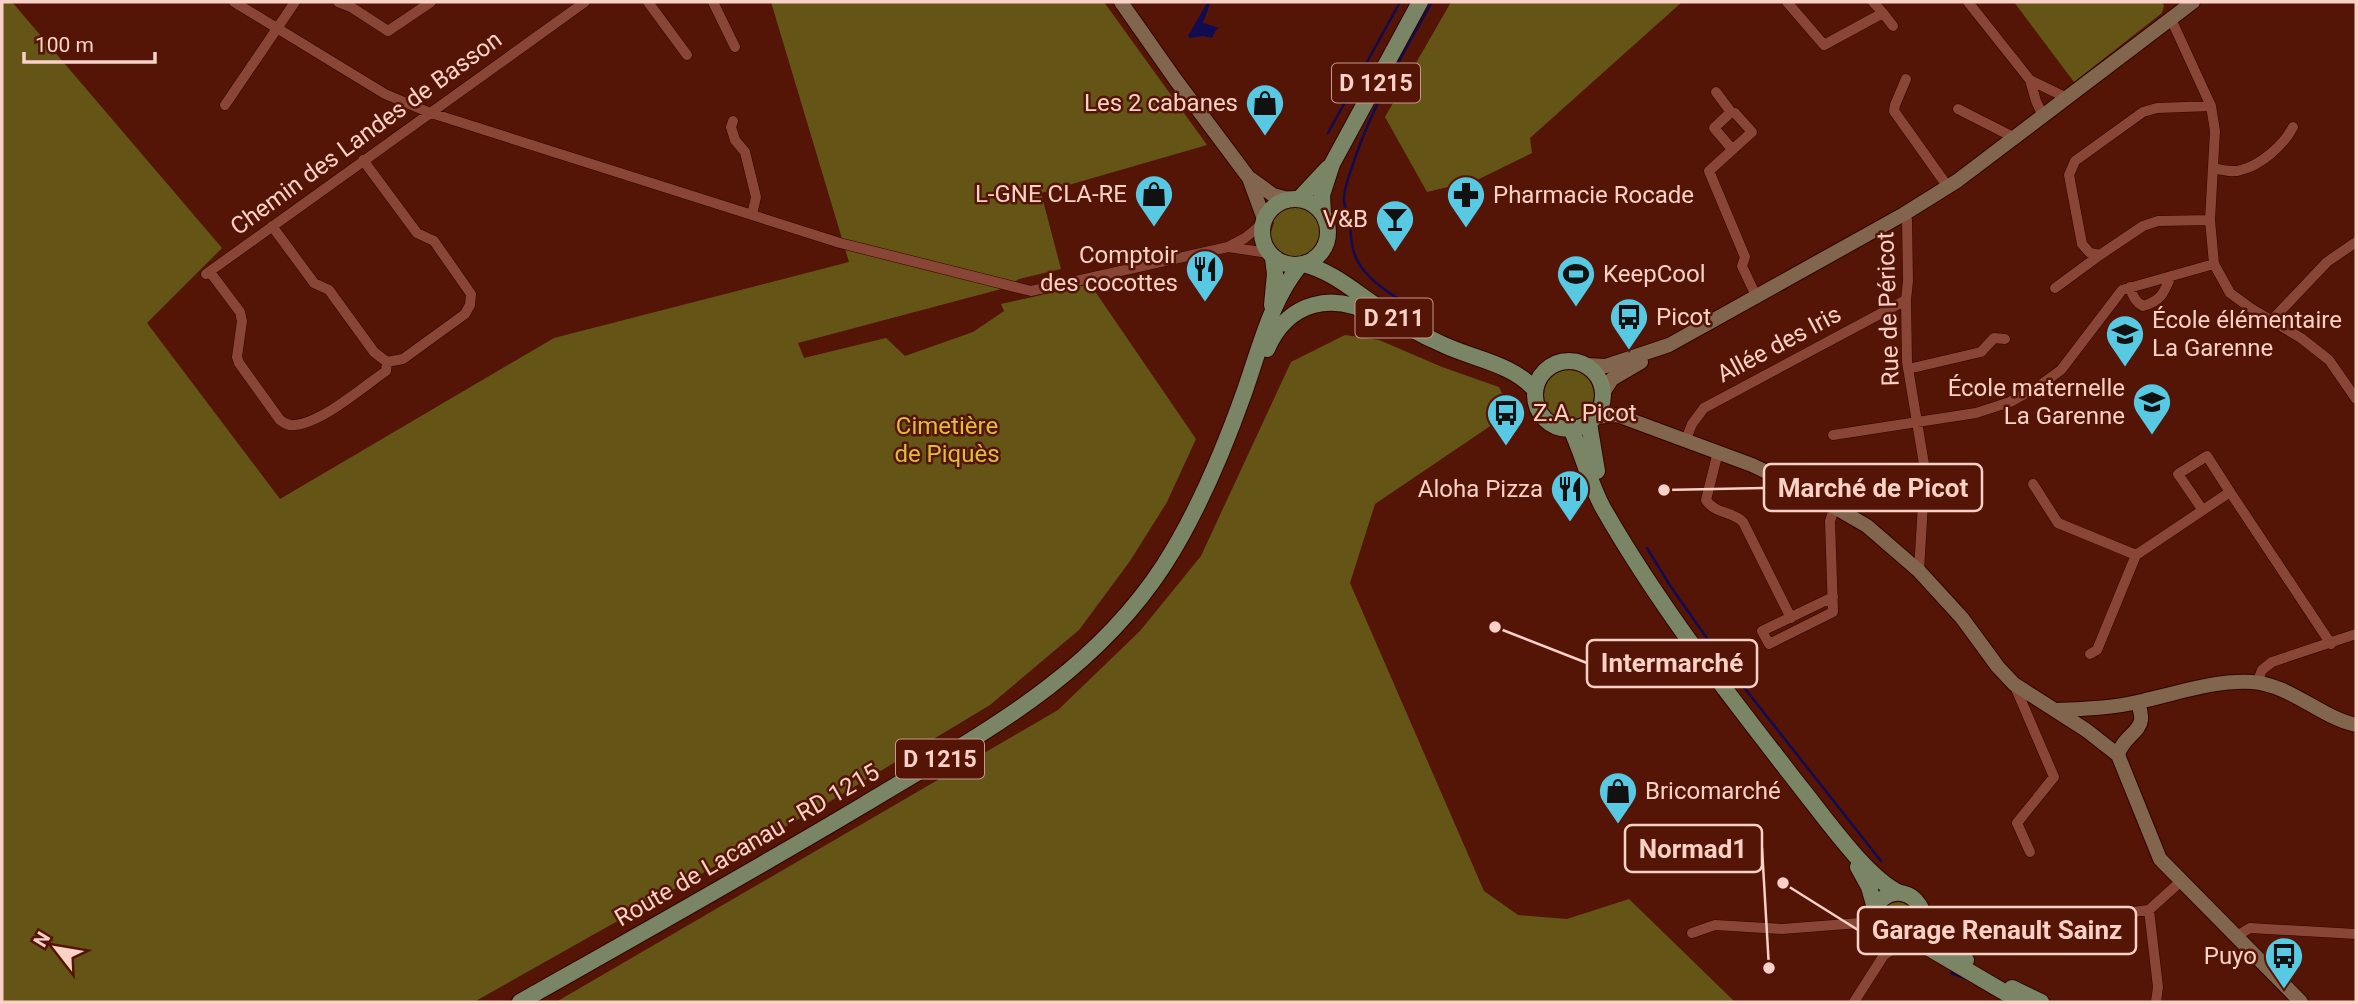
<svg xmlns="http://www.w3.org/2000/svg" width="2358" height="1004" font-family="Roboto,sans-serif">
  <rect width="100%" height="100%" fill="#541506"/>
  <path fill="#645517" d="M2,2H12L222,248L147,323L280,499L554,338L849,262L771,2H1104L1207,145L1041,193L1061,269L1019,279L1005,288L798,343L804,358L886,338L905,356L973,332L1004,311L1001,304L1090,284L1196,439L1167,502L1130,561L1079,630L990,705L829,802L474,1002H2Z
    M1451,2H1682L1530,138L1532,153L1477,180L1427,192L1385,117Z
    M2014,2H2162L2164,6L2162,13L2074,82Z
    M1289,205C1343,203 1321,278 1282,257C1273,252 1268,245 1266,235L1271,232L1274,223L1271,217L1280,208Z
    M1345,335L1379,340L1442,367L1499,387L1511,412L1375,504L1350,583L1484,891L1518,915L1567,919L1629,899L1735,1002H556L1058,710L1140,631L1201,556L1291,362Z
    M1544 395a25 25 0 1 1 50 0a25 25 0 1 1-50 0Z
    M1882 918a16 16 0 1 1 32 0a16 16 0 1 1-32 0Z"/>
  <path fill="#110b51" d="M1207,3L1210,4L1203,23L1219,28L1216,30L1212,38L1203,36L1190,38L1188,36Z"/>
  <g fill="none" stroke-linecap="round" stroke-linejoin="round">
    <path stroke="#110b51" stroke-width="2.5" d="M1328,133L1400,2
      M1409,306C1391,294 1367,280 1357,260C1351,248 1351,236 1350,223C1349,214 1343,207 1344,197C1345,185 1350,173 1354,161C1373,105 1403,53 1432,2
      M1647,548L1669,584L1720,657L1881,861
      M1951,973L1967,979"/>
    <g stroke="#310300" stroke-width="11">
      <path id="street" d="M234,2L385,94L428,112L840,243L1031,291L1228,247L1245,238L1262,224
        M338,2L351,7L388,31L431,2
        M648,2L687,55
        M713,2L735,47
        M1787,2L1824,45L1883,13L1873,2
        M1968,2L2030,80L2036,101L2043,116
        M1883,13L1893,26
        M2171,19L2211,106L2215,131L2210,220L2214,264L2230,293L2252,309L2301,338L2329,360L2356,399
        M1906,79L1895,105L1894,111L1948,187
        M2030,80L2067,98
        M1716,92L1731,112
        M225,105L295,2
        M1958,109L2015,138
        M733,121L731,127L735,140L745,152L756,197L752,215
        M1732,149L1714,128L1731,112L1735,113L1752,132L1709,171L1745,257L1742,266L1757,298
        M2213,168C2222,170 2232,173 2241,170C2261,165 2284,145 2293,127
        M1904,214L1907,220L1908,281L1906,300L1907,362L1925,470L1919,571
        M2210,220L2158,221L2143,226L2100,255L2090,253L2082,244L2069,175L2075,161L2143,112L2157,108L2211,106
        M272,226L314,283L329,290L374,352L387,362L403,359L465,314L470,305L471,294L434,241L417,233L363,160
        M1228,247L1268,253
        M210,272L240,312L242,321L237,357L239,363L280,420C285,424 289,426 295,425C323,422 363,387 386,371L387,362
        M206,274L585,2
        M2130,287C2132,295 2135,302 2143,306C2161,301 2164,293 2171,276
        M2055,288L2100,255
        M2271,321L2327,262L2356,242
        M1908,369L1981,352L1994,338L2005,339
        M1833,435L1976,413L2010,402L2039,386L2061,370L2122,290L2214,264
        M1686,439L1692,424L1704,408L1906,300
        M1718,452L1706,500C1715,514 1732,511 1743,522L1791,618
        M2033,484L2058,523L2136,555L2230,492L2331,644
        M2202,509L2178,474L2207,456L2230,492
        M1833,597L1762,631L1769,644L1833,612L1830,521L1835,506
        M2090,654L2097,650L2136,555
        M2257,683L2262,670L2272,662L2356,634
        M2014,684L2054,777L2017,823L2030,852
        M2149,910L2158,987L2156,1002
        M2107,915L2149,910L2180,882
        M1692,933L1715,925L1782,929L1873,922
        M2235,937L2250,928L2356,934
        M1854,1002L1884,955L1901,944"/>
    </g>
    <g stroke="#310300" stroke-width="16">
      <path id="secondary" d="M1121,2L1175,79L1249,178L1264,219
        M1251,179L1273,195L1289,199
        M1587,365L1606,366L1669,345L1904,214L1957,181L2193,2
        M1603,393L1612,379L1641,362
        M1596,417L1617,415L1752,465L1805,490L1867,526L1919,571L1962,618L1998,667L2014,684L2086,730L2118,755L2160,859L2301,1002
        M2056,710C2085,709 2113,708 2142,701C2179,693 2214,680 2252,682C2291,685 2320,717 2356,725
        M2118,755C2122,738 2140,732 2141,720C2142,715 2139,707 2138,702"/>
    </g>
    <g stroke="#310300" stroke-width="18">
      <path id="primary" d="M1262 232a33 33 0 1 1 66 0a33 33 0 1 1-66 0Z
        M1299,199L1328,168
        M1323,214L1322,195L1332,164L1420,2
        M1303,264C1332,271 1354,291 1378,307C1398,322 1421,335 1444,345C1474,359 1513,364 1535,390
        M1272,305L1275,274L1273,258
        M1267,349C1288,301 1333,291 1376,316
        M1535 395a34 34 0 1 1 68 0a34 34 0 1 1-68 0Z
        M1589,423L1597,471
        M1571,429C1583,455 1590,484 1603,508C1660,608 1732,699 1802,789C1825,818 1868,879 1900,893
        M1858,867L1869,887L1875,908
        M1923,919L1926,929L1966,960
        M1906,942C1944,924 1911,876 1882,899C1876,904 1873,910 1873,918C1872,951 1909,940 1929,948L2021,1002
        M2012,988L2041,1002
        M520,1002C635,937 751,872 865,804C977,736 1090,679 1164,565C1198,512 1223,452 1244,393C1260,348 1270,302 1300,265"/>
    </g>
    <use href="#street" stroke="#894535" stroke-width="10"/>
    <use href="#secondary" stroke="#82654d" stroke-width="14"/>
    <use href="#primary" stroke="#7a8566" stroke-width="16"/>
  </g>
  <defs>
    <g id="shop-pin" transform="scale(2.0125)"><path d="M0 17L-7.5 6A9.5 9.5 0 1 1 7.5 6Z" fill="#57c9e2" stroke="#541506"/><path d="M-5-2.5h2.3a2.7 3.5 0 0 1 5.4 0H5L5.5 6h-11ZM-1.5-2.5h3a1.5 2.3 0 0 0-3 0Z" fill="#111"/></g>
    <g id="pharmacy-pin" transform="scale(2.0125)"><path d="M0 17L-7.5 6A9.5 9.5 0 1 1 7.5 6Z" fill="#57c9e2" stroke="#541506"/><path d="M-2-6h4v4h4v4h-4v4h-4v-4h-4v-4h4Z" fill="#111"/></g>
    <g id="bar-pin" transform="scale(2.0125)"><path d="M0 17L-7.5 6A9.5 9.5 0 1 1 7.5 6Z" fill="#57c9e2" stroke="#541506"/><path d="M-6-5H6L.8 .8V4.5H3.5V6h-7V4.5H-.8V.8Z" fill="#111"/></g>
    <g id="restaurant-pin" transform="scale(2.0125)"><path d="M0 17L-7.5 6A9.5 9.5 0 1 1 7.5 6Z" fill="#57c9e2" stroke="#541506"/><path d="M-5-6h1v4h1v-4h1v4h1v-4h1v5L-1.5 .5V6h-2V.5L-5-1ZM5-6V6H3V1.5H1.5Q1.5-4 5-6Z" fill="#111"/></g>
    <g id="stadium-pin" transform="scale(2.0125)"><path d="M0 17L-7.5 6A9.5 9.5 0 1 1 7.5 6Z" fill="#57c9e2" stroke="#541506"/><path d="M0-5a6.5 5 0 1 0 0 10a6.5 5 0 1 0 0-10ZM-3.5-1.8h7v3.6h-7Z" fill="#111"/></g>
    <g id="bus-pin" transform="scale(2.0125)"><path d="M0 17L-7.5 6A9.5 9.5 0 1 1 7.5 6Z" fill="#57c9e2" stroke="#541506"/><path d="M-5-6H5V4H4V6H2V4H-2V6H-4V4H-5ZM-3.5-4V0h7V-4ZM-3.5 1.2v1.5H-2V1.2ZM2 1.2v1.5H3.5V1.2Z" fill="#111"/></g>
    <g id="school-pin" transform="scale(2.0125)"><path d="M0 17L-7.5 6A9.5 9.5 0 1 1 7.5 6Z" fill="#57c9e2" stroke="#541506"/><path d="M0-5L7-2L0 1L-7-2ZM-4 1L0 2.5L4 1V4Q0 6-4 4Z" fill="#111"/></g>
  </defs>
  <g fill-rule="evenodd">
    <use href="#shop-pin" x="1265" y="103"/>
    <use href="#shop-pin" x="1154" y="194"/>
    <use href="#pharmacy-pin" x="1466" y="195"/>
    <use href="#bar-pin" x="1395" y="219"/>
    <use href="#restaurant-pin" x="1205" y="269"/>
    <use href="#stadium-pin" x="1576" y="274"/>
    <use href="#bus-pin" x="1629" y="317"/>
    <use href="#school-pin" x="2125" y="334"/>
    <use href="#school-pin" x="2152" y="402"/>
    <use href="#bus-pin" x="1506" y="413"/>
    <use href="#restaurant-pin" x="1570" y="489"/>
    <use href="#shop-pin" x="1618" y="791"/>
    <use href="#bus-pin" x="2284" y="956"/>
  </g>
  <g text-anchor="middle" stroke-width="5" stroke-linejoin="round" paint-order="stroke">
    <g fill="#541506" stroke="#c8998d" stroke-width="2">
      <rect x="1332" y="63.5" width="88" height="39" rx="5"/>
      <rect x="1355.5" y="298.5" width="77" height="39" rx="5"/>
      <rect x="896" y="739.5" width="88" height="39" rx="5"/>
    </g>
    <g font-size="23" font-weight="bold" fill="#fad1c7">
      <text x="1376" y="91">D 1215</text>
      <text x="1394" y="326">D 211</text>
      <text x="940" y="767">D 1215</text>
    </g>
    <g font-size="24" fill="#fad1c7" stroke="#541506" text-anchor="end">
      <text x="1238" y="111">Les 2 cabanes</text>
      <text x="1127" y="202">L-GNE CLA-RE</text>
      <text x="1493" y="203" text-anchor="start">Pharmacie Rocade</text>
      <text x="1368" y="227">V&amp;B</text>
      <text x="1178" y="263">Comptoir<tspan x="1178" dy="28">des cocottes</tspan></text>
      <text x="1603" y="282" text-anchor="start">KeepCool</text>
      <text x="1656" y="325" text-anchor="start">Picot</text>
      <text x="2152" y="328" text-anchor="start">École élémentaire<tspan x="2152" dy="28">La Garenne</tspan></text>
      <text x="2125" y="396">École maternelle<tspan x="2125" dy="28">La Garenne</tspan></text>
      <text x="1533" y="421" text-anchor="start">Z.A. Picot</text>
      <text x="1543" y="497">Aloha Pizza</text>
      <text x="1645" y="799" text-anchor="start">Bricomarché</text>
      <text x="2257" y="964">Puyo</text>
    </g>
    <g font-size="24" fill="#fad1c7" stroke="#541506">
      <text transform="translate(366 133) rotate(-36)" y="8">Chemin des Landes de Basson</text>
      <text transform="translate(1888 309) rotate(-92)" y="8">Rue de Péricot</text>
      <text transform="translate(1779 344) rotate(-28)" y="8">Allée des Iris</text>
      <text transform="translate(747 845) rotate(-30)" y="8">Route de Lacanau - RD 1215</text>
    </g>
    <g font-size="24" fill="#e0be39" stroke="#541506">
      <text x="947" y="434">Cimetière<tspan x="947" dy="28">de Piquès</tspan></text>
    </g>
  </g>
  <path fill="none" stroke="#fad1c7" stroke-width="2.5" d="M1664 490L1764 488M1495 627L1587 663M1769 968L1762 848M1783 883L1858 930"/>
  <g fill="#fad1c7" stroke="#541506" stroke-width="2.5">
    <circle cx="1664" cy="490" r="7"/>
    <circle cx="1495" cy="627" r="7"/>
    <circle cx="1769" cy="968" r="7"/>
    <circle cx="1783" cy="883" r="7"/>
  </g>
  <g fill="#541506" stroke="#fad1c7" stroke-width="2.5">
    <rect x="1764" y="464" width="218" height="47" rx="7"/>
    <rect x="1587" y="640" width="170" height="47" rx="7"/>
    <rect x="1625" y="825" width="137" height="47" rx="7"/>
    <rect x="1858" y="907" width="278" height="47" rx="7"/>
  </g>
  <g font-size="26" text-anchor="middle" font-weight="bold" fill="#fad1c7">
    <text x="1873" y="497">Marché de Picot</text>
    <text x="1672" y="672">Intermarché</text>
    <text x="1693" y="858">Normad1</text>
    <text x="1997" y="939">Garage Renault Sainz</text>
  </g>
  <rect width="2358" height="1004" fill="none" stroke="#fad1c7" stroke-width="7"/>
  <g transform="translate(56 948) rotate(301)" stroke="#541506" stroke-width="5" paint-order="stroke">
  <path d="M0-5L12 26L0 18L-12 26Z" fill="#fad1c7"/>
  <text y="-10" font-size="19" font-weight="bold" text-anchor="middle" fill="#fad1c7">N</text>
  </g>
  <path d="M24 52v10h131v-10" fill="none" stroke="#fad1c7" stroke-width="3.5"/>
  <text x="35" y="52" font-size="21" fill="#fad1c7" stroke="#541506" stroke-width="5" paint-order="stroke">100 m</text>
</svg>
